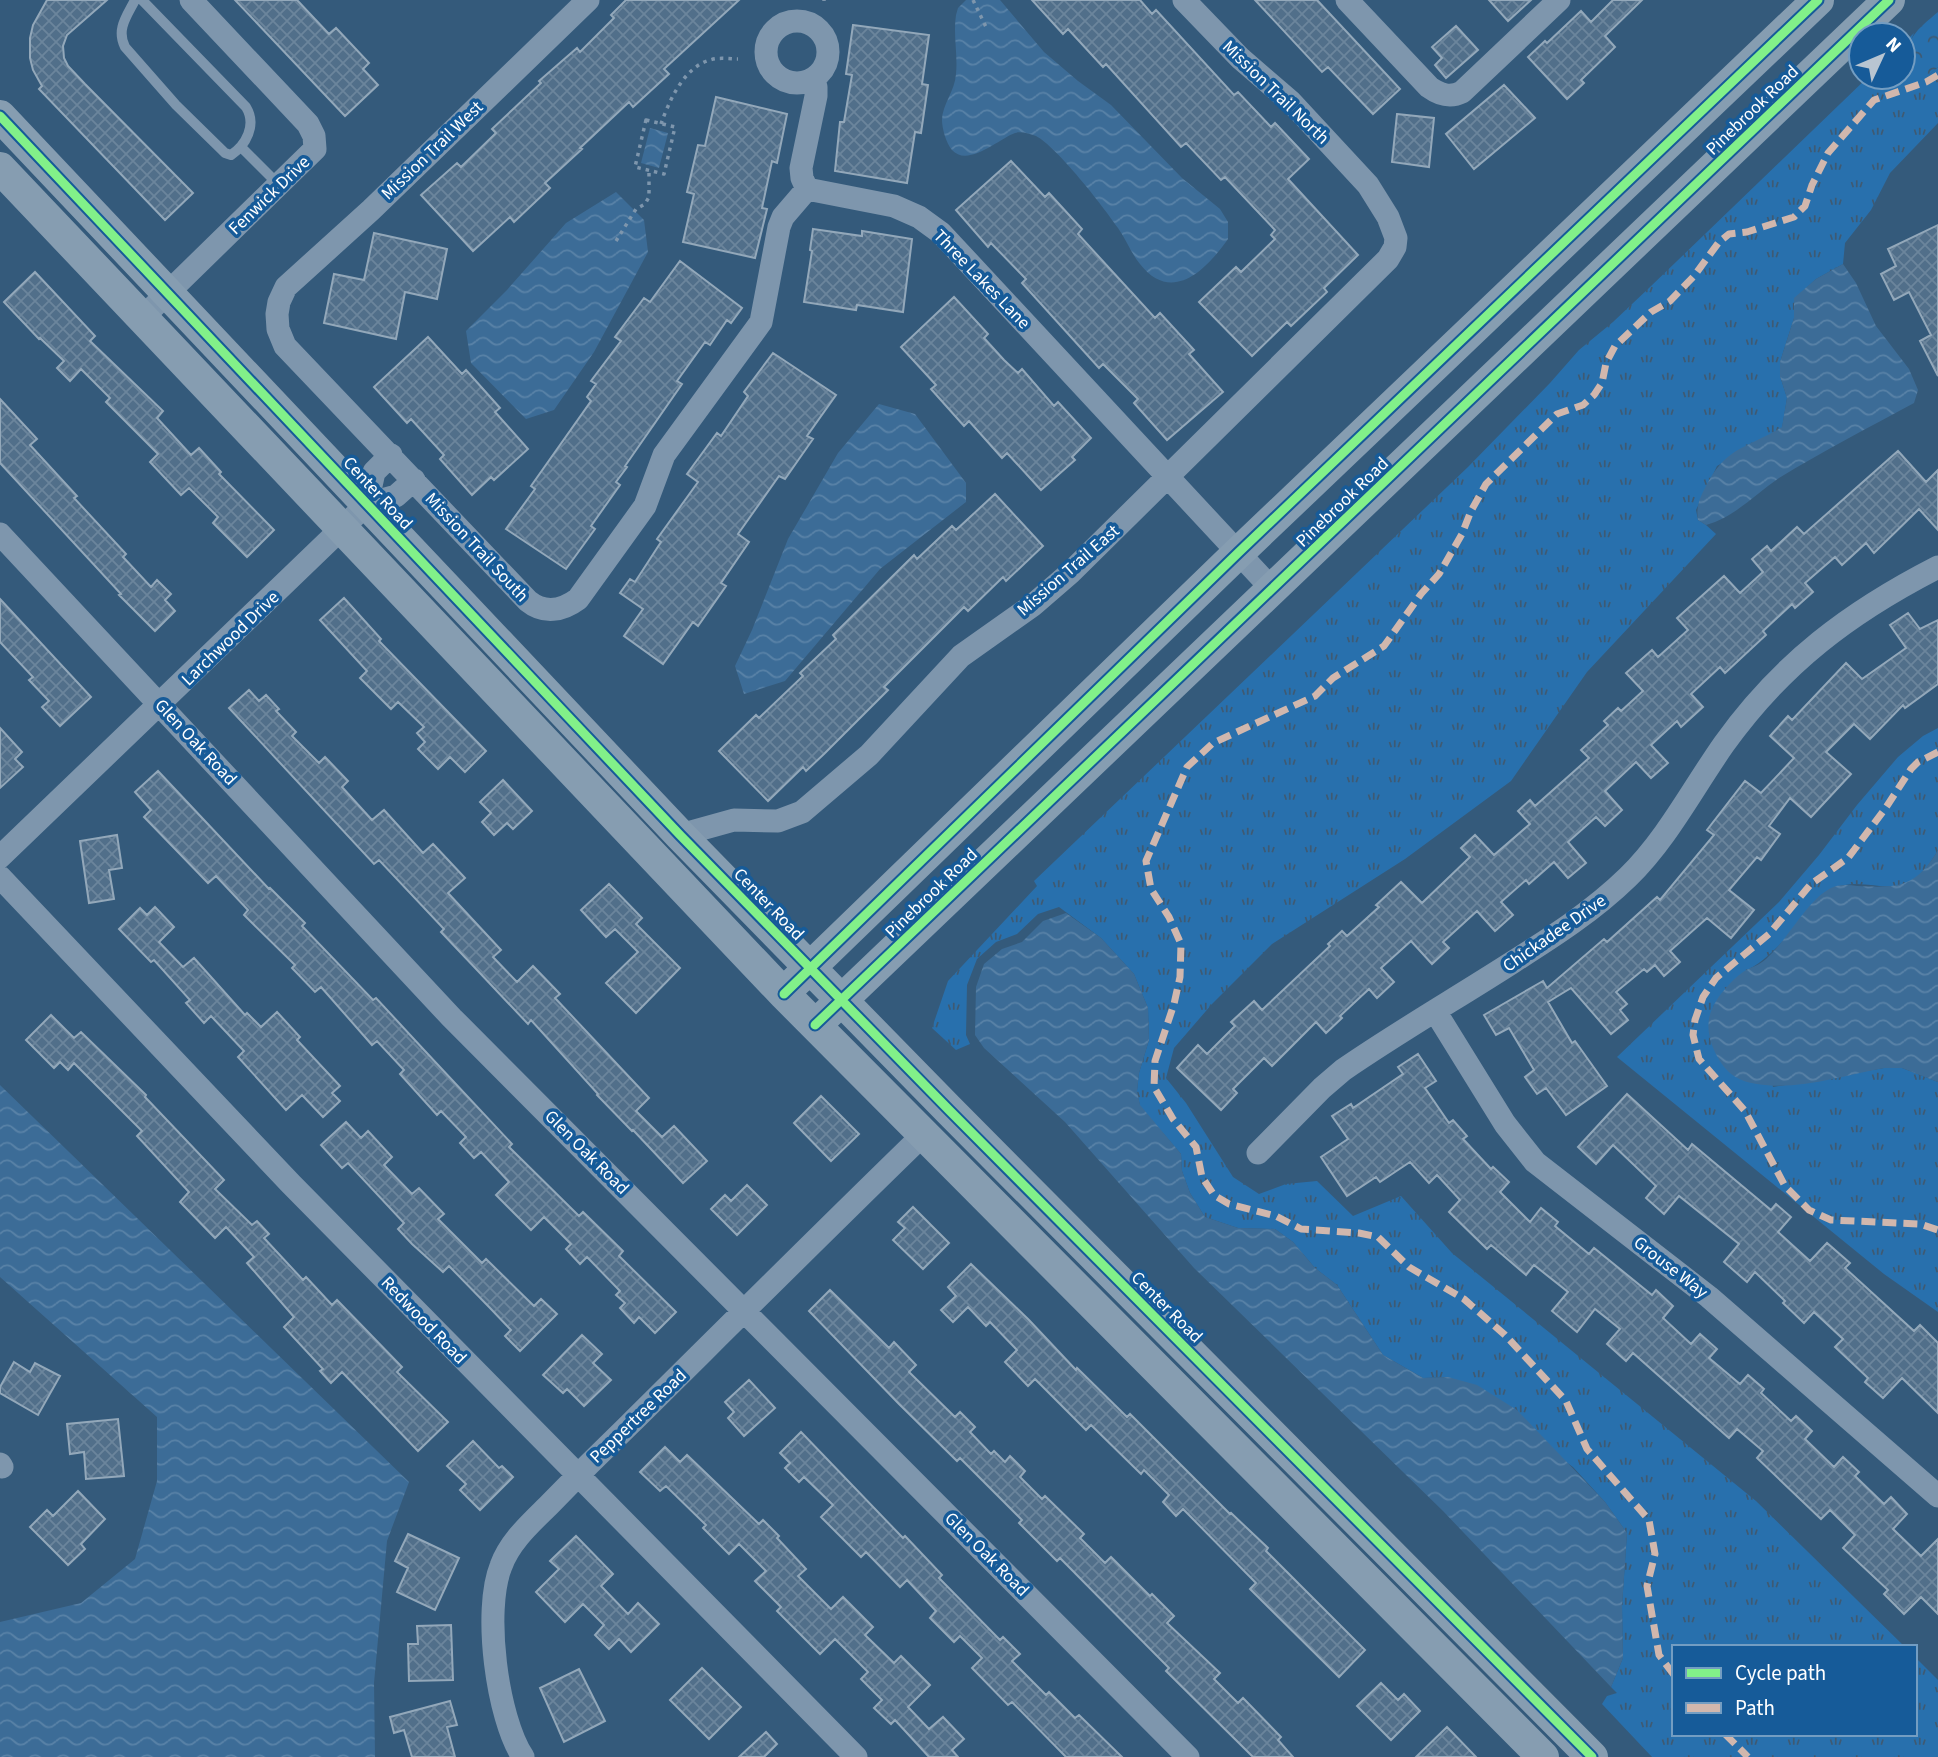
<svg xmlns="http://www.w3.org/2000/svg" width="1938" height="1757" font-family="'Source Sans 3',sans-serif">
  <defs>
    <pattern id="grass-tufts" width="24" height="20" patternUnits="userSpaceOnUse" patternTransform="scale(1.75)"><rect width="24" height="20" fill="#2870ad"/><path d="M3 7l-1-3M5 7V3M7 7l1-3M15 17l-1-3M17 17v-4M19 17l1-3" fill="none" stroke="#3e5a73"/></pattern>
    <pattern id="forest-crowns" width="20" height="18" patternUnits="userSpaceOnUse" patternTransform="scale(1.75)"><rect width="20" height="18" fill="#2870ad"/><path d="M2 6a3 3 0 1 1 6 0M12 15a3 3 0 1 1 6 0" fill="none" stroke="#3e5a73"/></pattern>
    <pattern id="water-waves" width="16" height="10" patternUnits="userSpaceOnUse" patternTransform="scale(1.75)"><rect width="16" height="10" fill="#3c6c97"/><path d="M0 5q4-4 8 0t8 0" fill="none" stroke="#5982a7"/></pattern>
    <pattern id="building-cross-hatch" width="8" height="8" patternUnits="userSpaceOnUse" patternTransform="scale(1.75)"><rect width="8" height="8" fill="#516f8a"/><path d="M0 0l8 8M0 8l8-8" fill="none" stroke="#6b859c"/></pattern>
  </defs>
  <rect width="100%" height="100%" fill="#345a7b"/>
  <path fill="url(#grass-tufts)" d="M1914,33L1905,54L1929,75L1938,67V123L1890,173L1871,210L1845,243L1843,264L1816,279L1795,298L1794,318L1780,362V376L1787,398L1782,428L1717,466L1696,510L1698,520L1706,525L1716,534L1587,672L1511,781L1405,859L1272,944L1212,1004L1174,1048L1166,1078L1186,1103L1233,1177L1259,1194L1286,1184L1317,1181L1353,1216L1401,1196L1452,1253L1756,1501L1905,1647H1674V1734H1915V1657L1938,1680V1757H1652L1602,1704L1607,1696L1617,1693L1611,1687L1623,1658L1622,1606L1627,1533L1605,1502L1573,1467L1448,1377L1423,1378L1383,1355L1337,1285L1315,1268L1293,1242L1275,1229L1238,1228L1205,1217L1190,1193L1182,1171L1181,1154L1140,1106L1137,1091L1139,1073L1149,1040L1148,1008L1134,974L1101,938L1059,907L1038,914L1017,934L996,942L977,959L967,985L966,1035L970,1044L956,1050L932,1028L948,981L1037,886L1034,881L1468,467L1550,383L1579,350L1613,322L1649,288L1868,77H1903V44Z
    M1938,728V850C1901,915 1874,869 1829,890C1817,896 1811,907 1803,917C1786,939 1768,960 1744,972L1773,1087L1884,1068H1902L1938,1082V1312L1884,1274L1617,1057L1779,902L1819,855L1857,805L1898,757L1923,736Z"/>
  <path fill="url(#forest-crowns)" d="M1938,12V67L1929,75L1909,69C1902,40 1918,29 1938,12Z"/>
  <path fill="url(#water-waves)" d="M966,0H1000L1044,52L1078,81L1111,105L1182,178L1220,209L1228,222V239C1207,269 1172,305 1140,264C1131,253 1126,239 1118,228C1103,206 1057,147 1036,136C1030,134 1021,131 1015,133C1000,138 968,168 952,150C946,143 942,128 942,120C942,105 955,91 956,74C958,55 953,35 956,15L958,8Z
    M650,128L668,133L659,168L641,163Z
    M616,192L644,220L648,252L594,352L554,410L526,419L471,363L466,331L507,290L566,223Z
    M1843,264L1856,283L1876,326L1909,369L1918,390L1914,403C1868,428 1823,451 1779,478C1755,494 1735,517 1706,525L1698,520C1696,508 1699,499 1705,488C1725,447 1745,449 1782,427L1787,398L1780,376V362L1794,318V298L1816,279Z
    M879,404L915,414L966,483V502L880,569L785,681L744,694L735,666L752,630L788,539L838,453Z
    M1938,850V1082L1902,1068H1884C1844,1075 1798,1091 1757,1084C1735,1081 1723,1070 1714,1050C1708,1037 1706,1022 1712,1009C1718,995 1731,981 1743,972C1751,967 1760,965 1766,959C1788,940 1806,901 1831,888C1840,884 1848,885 1857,886C1897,888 1916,888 1938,850Z
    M1066,913L1101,938L1134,974L1148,1008L1149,1040L1139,1073L1137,1091L1140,1105L1181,1154L1182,1171L1190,1193L1205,1217L1238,1228L1275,1229L1293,1242L1315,1268L1337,1285L1383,1355L1423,1378L1448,1377L1477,1385L1517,1410L1605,1502L1627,1533L1622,1606L1623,1658L1611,1687L1443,1511L1194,1268L1065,1122L984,1048L975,1035L976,987L984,964L1002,949L1022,942L1043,921Z
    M0,1085L409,1482L387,1541L374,1683L375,1757H0V1622L81,1603L135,1559L157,1481V1417L0,1277Z"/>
  <path fill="url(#building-cross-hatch)" stroke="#93a8ba" stroke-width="2" d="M47,0H107L67,35L63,46L64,58L68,66L85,84L193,193L165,220L39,89L42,86L33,70L30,58V38L33,25Z
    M235,0H297L329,34L336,28L369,63L363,69L378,85L345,116Z
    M626,0H739L664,69L669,74L633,107L629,102L580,148L582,149L545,183L550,188L514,222L510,217L473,251L421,195L457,163L461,167L496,133L492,129L541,83L539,81L577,48L580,52L614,18L611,15Z
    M1032,0H1140L1152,14L1156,10L1234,95L1238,92L1271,127L1275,123L1309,159L1288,179L1358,255L1324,288L1327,292L1291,326L1287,322L1252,356L1199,302L1236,267L1241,272L1275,239L1271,235L1275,230L1225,177L1221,180L1186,143L1181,147L1106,64L1103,67L1068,29L1063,34Z
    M1255,0H1317L1400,89L1373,114L1328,67L1322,72Z
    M1489,0H1531L1508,21Z
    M1613,0H1642L1605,36L1615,47L1581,80L1584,83L1567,99L1528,57L1545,41L1547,43L1581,11L1591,22Z
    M853,25L929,35L922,84L928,85L921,133L915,132L907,183L835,171L840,122H844L852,75L846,74Z
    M1456,26L1478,50L1446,78L1435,65L1442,58L1432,47Z
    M1504,85L1535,118L1474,169L1446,134Z
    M716,97L787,114L777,163L772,161L762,208L767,209L755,258L683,242L694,194L687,192L698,145L705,146Z
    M1397,114L1434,118L1429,167L1392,162Z
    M1011,161L1045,197L1049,193L1082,229L1078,234L1155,318L1160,313L1194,350L1189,354L1223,392L1167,440L1134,403L1138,399L1103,364L1099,368L1022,283L1026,279L991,243L988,247L956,210Z
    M1938,225V376L1920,341L1931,335L1909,292L1894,300L1881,274L1896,266L1888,249Z
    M813,229L862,236V231L912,239L903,312L857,305L856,310L804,302L812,251L810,250Z
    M374,233L447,249L437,299L405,292L396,339L324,323L334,274L364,280Z
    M680,261L742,308L731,323L727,320L710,345L705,342L677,381L682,384L625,466L627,467L616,482L620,485L591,526L595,529L566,569L506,529L535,489L531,486L591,401L587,397L596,384L591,381L621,341L615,337L644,298L650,302Z
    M35,272L95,336L90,341L163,411L157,418L191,455L199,448L221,472L219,474L274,530L247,557L213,523L218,517L189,488L181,495L150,462L158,454L106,402L110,398L81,369L70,381L57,368L64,361L40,338L39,339L4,302Z
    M954,297L988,334L984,338L1004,360L1018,373L1022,369L1054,406L1058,402L1091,438L1072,457L1075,460L1041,490L1007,453L1002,458L969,421L964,426L931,389L936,385L901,347Z
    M428,337L462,374L466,370L500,408L495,412L528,449L494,480L491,477L472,495L440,459L444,455L411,419L407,423L374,387Z
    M773,353L836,395L807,436L813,439L785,479L779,476L738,534L749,542L721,583L726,586L698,626L693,622L663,664L624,636L643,609L620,593L630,579L635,582L661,542L657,539L698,482L687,474L717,433L721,436L748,396L744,392Z
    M0,399L37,439L30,445L77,496L74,498L126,554L123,557L151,587L157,580L171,594L165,600L175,611L155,631L119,595L121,594L0,463Z
    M1898,451L1926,482L1938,470V530L1919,509L1874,553L1866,543L1842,565L1835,557L1805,583L1813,592L1795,608L1792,604L1763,631L1766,635L1725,673L1720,667L1691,694L1703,707L1681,727L1677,721L1651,745L1668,763L1651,778L1636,762L1605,791L1622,810L1605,826L1596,817L1568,842L1586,863L1568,878L1554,862L1529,884L1526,880L1501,902L1513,915L1495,931L1477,911L1443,942L1449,948L1432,964L1411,941L1381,968L1394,982L1377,998L1369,989L1340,1016L1342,1018L1326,1033L1316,1022L1272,1066L1264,1058L1233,1089L1237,1093L1221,1110L1177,1068L1198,1045L1207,1054L1235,1026L1231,1022L1254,1001L1262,1010L1330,946L1328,944L1342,931L1347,936L1379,907L1376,905L1401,882L1422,903L1470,857L1461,848L1475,835L1494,855L1530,824L1518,811L1530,800L1535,806L1589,758L1581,750L1608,725L1604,721L1618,708L1621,711L1643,691L1626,673L1652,650L1658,657L1688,630L1677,618L1724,576L1740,593L1763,572L1752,559L1767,546L1771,551L1797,527L1804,534Z
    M995,494L1043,546L1006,581L1003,577L968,611L964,607L884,687L888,690L824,754L806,771L803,767L768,801L719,751L756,715L759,718L803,676L800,673L836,639L833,635L914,555L917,559L952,526L956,530Z
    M344,598L381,639L379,641L486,751L465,772L450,757L438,769L418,749L425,742L417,733L424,727L398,702L391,709L360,678L367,671L320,620Z
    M0,599L91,697L60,726L42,707L49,701L29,680L33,677L0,642Z
    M1908,613L1920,629L1938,620V684L1905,708L1903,705L1870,739L1854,724L1826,752L1851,774L1811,817L1790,798L1769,826L1780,834L1761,860L1757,857L1729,890L1754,910L1731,938L1707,918L1670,951L1680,962L1664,976L1655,965L1647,972L1644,969L1616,992L1627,1004L1620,1010L1628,1020L1611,1034L1571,988L1548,1002L1572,1043L1575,1041L1607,1086L1566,1115L1546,1088L1537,1094L1525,1077L1534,1070L1509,1028L1496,1035L1484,1015L1543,981L1547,988L1604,939L1607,942L1657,897L1660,900L1714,835L1707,830L1745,781L1761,793L1794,758L1770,736L1788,716L1792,720L1846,663L1862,679L1906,648L1890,625Z
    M249,690L259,701L266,695L279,709L276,711L296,732L292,736L319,763L325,757L348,781L342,787L372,820L384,810L423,853L433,844L465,878L448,893L501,950L493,957L517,982L533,966L560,994L555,998L649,1098L636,1111L662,1137L674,1126L707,1161L683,1183L633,1130L632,1131L597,1095L598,1094L531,1020L528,1024L478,971L441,932L444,929L379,860L374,864L229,708Z
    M0,728L22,752L15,759L23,767L0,788Z
    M158,771L269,889L270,888L305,923L302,926L373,1000L376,998L425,1051L512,1144L509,1147L579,1216L583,1212L623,1251L619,1256L676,1312L655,1333L639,1317L634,1323L620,1308L625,1303L616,1295L620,1291L587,1257L580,1264L566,1249L571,1244L544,1217L531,1230L496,1195L509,1182L481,1152L474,1158L460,1143L466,1137L441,1111L437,1115L400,1074L404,1070L377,1041L372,1045L321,987L315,992L292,968L295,965L244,915L248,910L216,876L208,883L144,817L151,810L135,792Z
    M503,780L532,811L513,829L507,823L494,835L482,822L491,813L480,802Z
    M117,835L122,868L109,870L114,899L89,903L80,841Z
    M609,884L642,918L636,924L680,968L636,1013L606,983L638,952L615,929L606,937L581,910Z
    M155,907L174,927L159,942L183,967L194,958L245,1015L247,1013L261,1027L277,1012L300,1037L297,1040L340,1086L332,1093L340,1101L323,1117L302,1095L286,1110L238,1057L244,1051L211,1016L204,1023L186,1003L190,1000L154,960L151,962L119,929L140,908L147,915Z
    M51,1015L74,1038L81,1032L146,1095L145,1097L224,1180L215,1189L252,1225L257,1221L269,1234L264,1238L303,1280L306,1277L332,1305L337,1300L402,1367L397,1372L448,1422L418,1451L342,1372L331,1383L320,1371L323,1369L284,1327L294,1317L247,1263L254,1257L226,1227L215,1238L180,1202L189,1192L137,1136L142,1131L74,1063L68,1070L60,1062L54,1068L26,1040Z
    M1418,1054L1436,1081L1425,1088L1449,1123L1453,1120L1467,1136L1463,1139L1491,1169L1493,1167L1509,1182L1500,1192L1530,1222L1541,1208L1558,1222L1555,1226L1589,1254L1594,1248L1652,1295L1656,1290L1673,1306L1663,1318L1691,1344L1700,1334L1717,1349L1709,1358L1740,1384L1748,1375L1764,1389L1761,1393L1791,1421L1796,1416L1812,1431L1805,1439L1834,1467L1843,1457L1859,1472L1855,1476L1884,1504L1891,1497L1907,1514L1893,1529L1921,1556L1938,1539V1614L1921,1597L1904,1614L1884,1594L1888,1590L1843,1548L1855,1535L1830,1510L1821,1519L1757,1458L1763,1451L1737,1429L1729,1438L1633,1353L1626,1361L1607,1344L1620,1329L1595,1309L1577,1332L1552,1311L1568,1292L1534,1265L1526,1275L1491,1245L1487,1249L1449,1212L1460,1200L1437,1175L1429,1183L1410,1162L1380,1182L1376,1177L1347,1196L1321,1157L1348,1139L1332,1116L1351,1104L1353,1108L1403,1074L1398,1067Z
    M1627,1094L1688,1150L1692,1144L1771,1210L1776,1204L1791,1217L1778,1232L1810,1261L1827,1243L1850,1263L1845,1268L1914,1331L1920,1325L1938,1343V1413L1902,1378L1883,1398L1865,1382L1868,1378L1835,1347L1843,1339L1814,1312L1804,1323L1783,1303L1785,1301L1755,1272L1747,1282L1724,1262L1739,1244L1679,1196L1664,1214L1646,1198L1656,1186L1613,1145L1596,1164L1578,1147Z
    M821,1096L859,1134L831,1161L794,1123Z
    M346,1122L361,1138L368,1131L392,1157L384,1165L412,1194L419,1188L444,1214L438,1219L482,1263L486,1259L534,1306L541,1299L557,1314L520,1351L505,1336L511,1330L490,1308L449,1266L443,1272L412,1244L398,1229L404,1223L348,1163L342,1168L321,1145Z
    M747,1185L767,1205L737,1235L711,1209L725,1195L731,1201Z
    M913,1207L949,1243L923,1269L893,1240L905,1228L898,1222Z
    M971,1264L1029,1320L1076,1370L1077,1368L1127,1417L1130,1414L1230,1514L1231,1513L1268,1548L1266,1551L1365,1650L1339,1677L1250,1589L1256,1583L1183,1509L1176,1516L1163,1502L1169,1495L1144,1470L1141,1474L1091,1425L1086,1430L1035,1379L1028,1386L1005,1362L1017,1350L990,1322L986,1326L968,1307L953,1322L941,1310L956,1296L948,1287Z
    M830,1290L889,1348L894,1342L916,1365L909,1372L955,1417L960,1412L975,1427L970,1432L991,1454L994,1451L1005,1462L1010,1456L1025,1471L1020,1477L1042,1499L1045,1496L1084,1534L1080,1538L1105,1563L1111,1557L1150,1596L1152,1594L1174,1616L1167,1623L1220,1673L1214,1679L1238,1703L1243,1698L1281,1737L1278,1740L1293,1757H1253L1166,1671L1169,1668L1060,1558L1057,1561L1019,1523L1022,1520L960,1458L957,1461L899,1404L809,1311Z
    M582,1335L602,1354L593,1363L611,1380L584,1406L567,1389L563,1393L543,1375Z
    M14,1362L30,1372L35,1363L60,1376L38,1415L0,1393V1387Z
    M749,1380L775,1408L744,1436L728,1418L734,1412L725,1402Z
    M118,1419L124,1476L86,1479L84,1452L70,1454L67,1424Z
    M801,1432L903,1538L905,1536L942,1575L939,1578L1000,1640L1003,1637L1020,1654L1012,1661L1046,1695L1049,1692L1075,1718L1079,1715L1122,1757H1066L1012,1702L1008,1705L972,1668L982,1658L960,1636L954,1642L930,1618L936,1611L907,1580L900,1587L866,1552L861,1557L821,1517L833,1505L804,1477L799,1482L785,1468L790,1463L780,1453Z
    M473,1441L499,1468L502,1466L513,1477L480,1510L460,1490L466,1484L447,1466Z
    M665,1447L680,1462L687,1455L759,1524L763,1520L779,1536L777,1538L806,1569L798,1576L831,1609L843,1597L873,1627L865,1635L894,1663L901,1656L930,1685L908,1707L929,1729L943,1717L964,1739L952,1750L958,1757H929L895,1720L891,1724L874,1708L882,1700L861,1679L868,1672L835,1639L820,1654L777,1611L781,1607L755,1581L766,1571L739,1544L729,1554L703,1528L706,1525L666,1486L660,1491L640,1472Z
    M78,1491L105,1519L81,1544L85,1549L68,1565L30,1527L47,1510L53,1516Z
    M408,1534L459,1558L435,1610L397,1592L408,1568L395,1561Z
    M576,1536L613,1574L601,1586L628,1614L638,1603L659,1624L631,1652L619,1639L609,1649L595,1635L604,1625L583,1604L565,1622L536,1592L559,1569L550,1561Z
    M451,1625L453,1680L409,1681L408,1644H418L417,1626Z
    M702,1668L741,1707L709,1739L670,1700Z
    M579,1669L605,1721L564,1742L540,1688Z
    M1381,1683L1398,1700L1404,1694L1420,1711L1391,1740L1357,1706Z
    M450,1701L457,1725L447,1727L455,1757H412L404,1730L394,1733L390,1717Z
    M1447,1727L1476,1757H1416Z
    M766,1732L777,1744L764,1757H739Z"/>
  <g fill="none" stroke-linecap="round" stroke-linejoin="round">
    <path stroke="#7e96ad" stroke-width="3.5" stroke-dasharray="3.5 5" stroke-linecap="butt" d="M973,0L986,27
      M824,1V0
      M646,120L675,127L664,174L635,167Z
      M661,124C669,101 684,67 710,60C719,57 729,59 738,59
      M616,241L636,209L645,204L649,197V170"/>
    <path stroke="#7e96ad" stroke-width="10" d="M135,0C127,16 116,29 125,47L176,105L225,153L231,155C246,145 257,125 246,107L142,0
      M242,148L279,185"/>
    <path stroke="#7e96ad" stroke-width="23" d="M588,0L371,210L286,287L279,302L277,314L278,329L285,346L528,601C544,614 562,611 578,599L645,506L664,455L761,322L779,227L783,217L807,189L894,206L919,217L941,233L1273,590
      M1347,0L1429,87C1440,95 1450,98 1462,92L1559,0
      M766 52a31 31 0 1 1 62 0a31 31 0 1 1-62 0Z
      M807,189L802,178L801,168L816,96V87L813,79
      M141,319L315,149L314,136L308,124L191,0
      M367,504L374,472L391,455
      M367,504L396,496L414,480
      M0,534L452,1018L1188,1757
      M680,835L734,820L778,821L802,812L869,755L961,656L1033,605L1070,573L1388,259L1395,247L1396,238L1388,217L1368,185L1291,102L1240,58L1184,0
      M0,857L367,504
      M0,877L291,1184L856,1757
      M1435,1011L1505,1124L1535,1162L1709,1297L1938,1496
      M1258,1153L1322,1088L1343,1070C1398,1032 1457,998 1513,962C1554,936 1593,911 1628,877C1667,839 1693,788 1724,744C1782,663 1850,612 1938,567
      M0,1464L2,1467
      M523,1757C497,1718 483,1610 501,1566C510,1541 531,1523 550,1504C576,1477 602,1451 629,1425C727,1328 825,1230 924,1134"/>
    <path stroke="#869db1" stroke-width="32" d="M0,116L680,835L949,1110L1592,1757
      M0,168L784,994L1543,1757
      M794,983L1238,553L1818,0
      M826,1015L1889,0"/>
    <path stroke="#d1b7ad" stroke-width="7" stroke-dasharray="14 7" stroke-linecap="butt" d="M1938,752L1918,762L1911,769L1885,809L1848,858L1811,884L1769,934L1716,978L1703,997L1695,1020L1693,1035L1699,1059L1745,1111L1785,1186L1809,1210L1831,1220L1920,1224L1938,1230
      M1674,1675L1659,1655L1647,1586L1655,1554L1649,1520L1587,1449L1566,1401L1505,1335L1464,1299L1409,1267L1378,1237L1359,1233L1301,1229L1276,1216L1229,1204L1214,1195L1202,1177L1196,1147L1173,1119L1154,1087L1155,1061L1174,1004L1180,977L1181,944L1169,917L1151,889L1146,861L1187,767L1213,743L1315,696L1333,678L1384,646L1421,594L1439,574L1462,534L1471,511L1486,484L1557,414L1583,405L1594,395L1602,383L1606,363L1615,346L1651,312L1670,301L1694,276L1719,242L1729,234L1747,232L1794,217L1805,206L1812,185L1828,153L1874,100L1926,82L1938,75
      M1725,1734L1748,1757"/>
    <g stroke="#165b99" stroke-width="13">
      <path id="cycleway" d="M0,116L680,835L949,1110L1592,1757
        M784,994L1238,553L1818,0
        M815,1025L1889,0"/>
    </g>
    <use href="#cycleway" stroke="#82f089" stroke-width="9"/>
  </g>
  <g text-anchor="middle" stroke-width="7" stroke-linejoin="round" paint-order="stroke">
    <g font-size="18" fill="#fff" stroke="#165b99">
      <text transform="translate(1276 92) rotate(44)" y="6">Mission Trail North</text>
      <text transform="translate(1752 110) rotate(-44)" y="6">Pinebrook Road</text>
      <text transform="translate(432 150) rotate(-44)" y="6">Mission Trail West</text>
      <text transform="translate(269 195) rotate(-44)" y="6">Fenwick Drive</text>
      <text transform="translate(982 279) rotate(46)" y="6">Three Lakes Lane</text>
      <text transform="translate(378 493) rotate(47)" y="6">Center Road</text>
      <text transform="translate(1342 502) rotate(-44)" y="6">Pinebrook Road</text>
      <text transform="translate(477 547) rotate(47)" y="6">Mission Trail South</text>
      <text transform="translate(1068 570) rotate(-41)" y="6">Mission Trail East</text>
      <text transform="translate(230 638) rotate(-44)" y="6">Larchwood Drive</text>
      <text transform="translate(196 742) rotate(47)" y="6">Glen Oak Road</text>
      <text transform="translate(931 893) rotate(-44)" y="6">Pinebrook Road</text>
      <text transform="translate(769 904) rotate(46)" y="6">Center Road</text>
      <text transform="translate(1554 933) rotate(-35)" y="6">Chickadee Drive</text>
      <text transform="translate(587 1152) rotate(45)" y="6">Glen Oak Road</text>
      <text transform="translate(1671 1267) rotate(38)" y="6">Grouse Way</text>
      <text transform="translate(1167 1307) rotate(45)" y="6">Center Road</text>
      <text transform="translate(424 1320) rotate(46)" y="6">Redwood Road</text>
      <text transform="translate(638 1416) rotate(-44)" y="6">Peppertree Road</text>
      <text transform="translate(987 1554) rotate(45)" y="6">Glen Oak Road</text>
    </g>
  </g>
  <rect x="1672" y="1645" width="245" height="91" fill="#165b99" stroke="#739dc2" stroke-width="2"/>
  <rect x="1686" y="1668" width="35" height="10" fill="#82f089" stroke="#739dc2" stroke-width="2"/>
  <text x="1735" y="1680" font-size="21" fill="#ffffff">Cycle path</text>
  <rect x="1686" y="1703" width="35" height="10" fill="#d1b7ad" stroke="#739dc2" stroke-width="2"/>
  <text x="1735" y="1715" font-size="21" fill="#ffffff">Path</text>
  <g transform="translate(1882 56) rotate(46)"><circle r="33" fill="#165b99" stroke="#739dc2" stroke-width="2"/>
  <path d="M0-5L12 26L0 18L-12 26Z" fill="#b8c5d1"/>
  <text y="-10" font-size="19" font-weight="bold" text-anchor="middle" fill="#ffffff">N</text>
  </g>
</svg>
